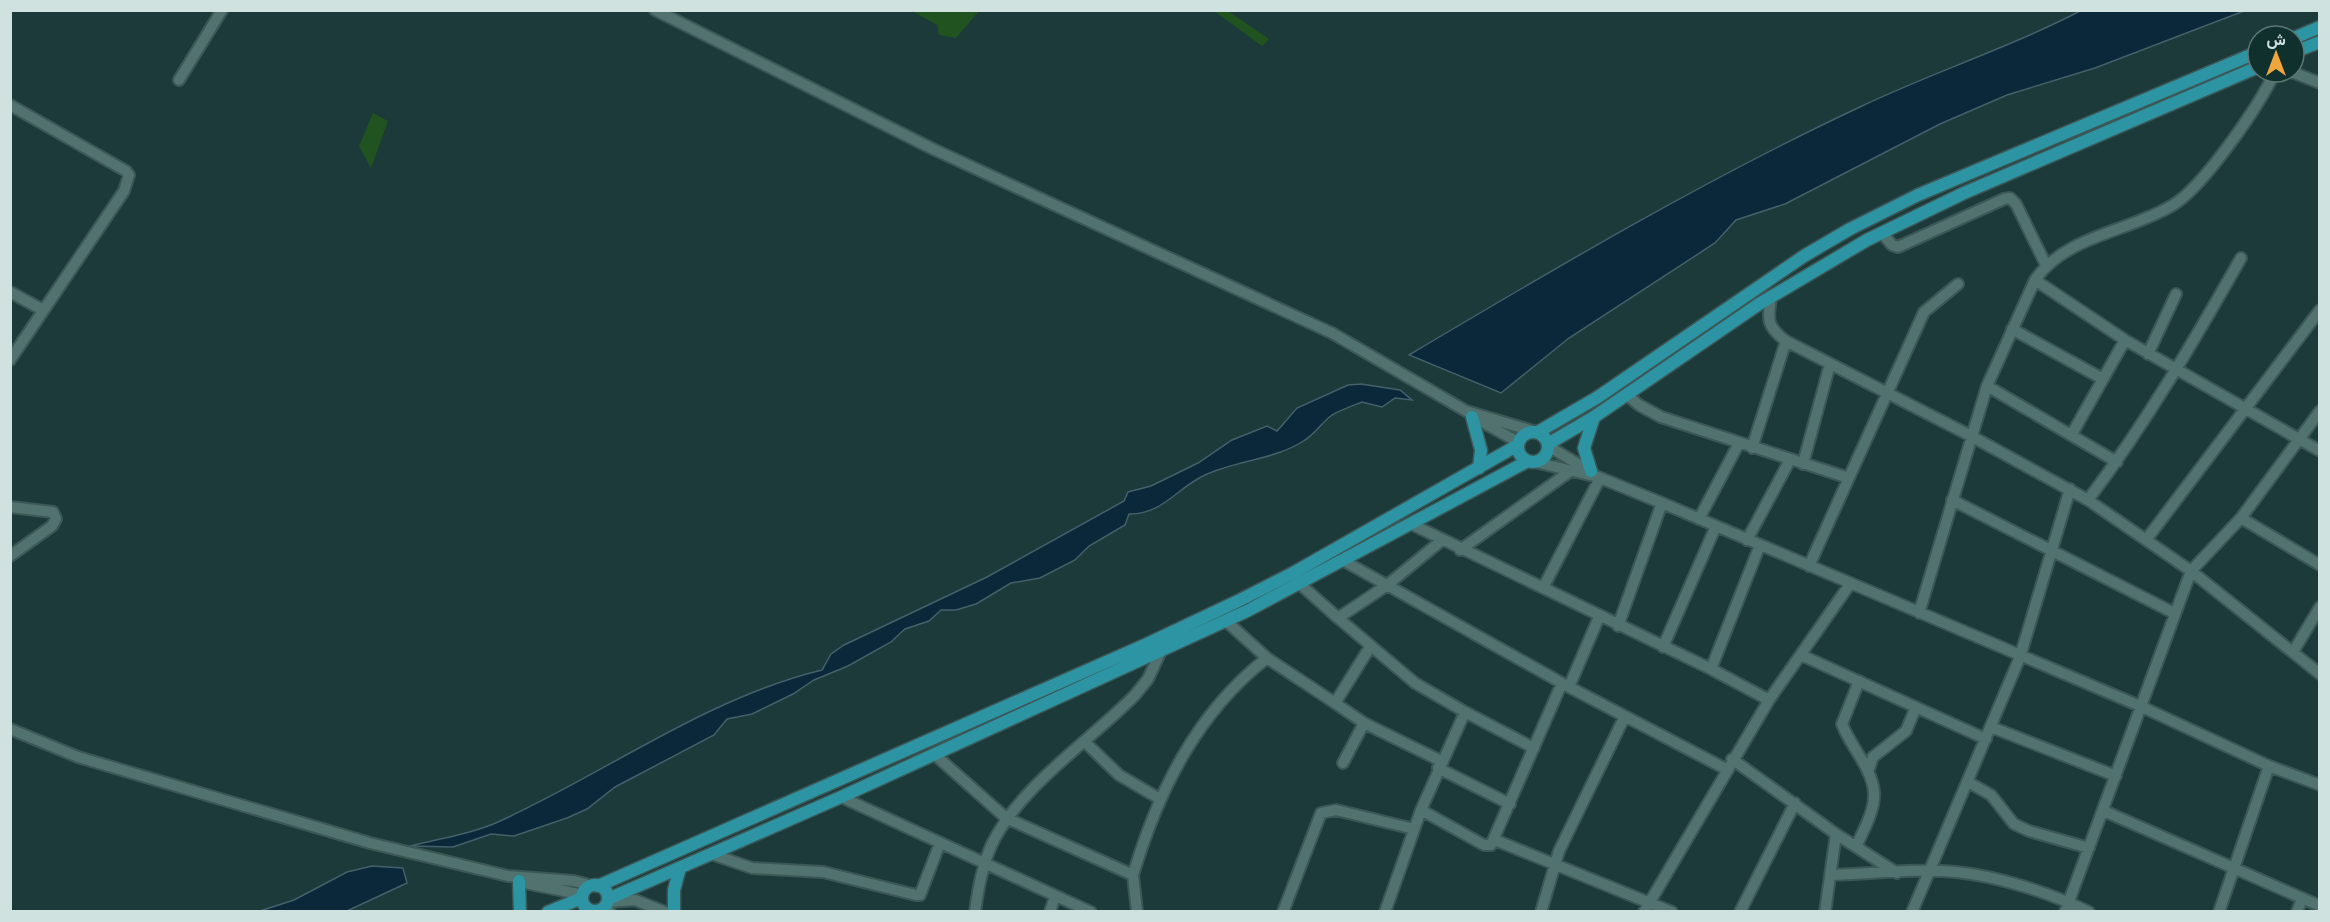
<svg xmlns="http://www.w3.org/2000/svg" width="2330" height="922" font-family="Bitter,Vazirmatn,serif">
  <rect width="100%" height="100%" fill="#1b3a39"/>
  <path fill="#215321" d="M912,11L979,10V11L956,38L939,35L937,25Z
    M1214,11H1228L1269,39L1262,46Z
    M373,113L388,121L371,168L359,146Z"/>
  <path fill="#0a2839" stroke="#45606b" stroke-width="1.5" d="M2082,10L2244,11L2095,68L2007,95L1940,124L1785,204L1736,220L1715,243L1569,338L1501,393L1409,355C1557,267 1706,179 1862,106C1934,72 2011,47 2082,10Z
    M1361,384L1400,390L1412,400L1395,398L1382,407L1362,402C1352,406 1341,410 1332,415C1322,422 1315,434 1305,440C1275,460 1237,460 1205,475C1178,487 1162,515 1129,514L1125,525L1089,546L1075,560L1040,578L1011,583L976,604L956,610H941L929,621L905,629L891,642L848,666L814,680L793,694L752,714L727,719L714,735L615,787L587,809L567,818L514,836L491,834L453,847L410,846C438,839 471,834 498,822C606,773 706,698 822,670L831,654L844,645L987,577L1124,501L1128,492L1151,486L1198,463L1232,440L1267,426L1277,431L1297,408L1348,385Z
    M372,866L403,868L407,883L347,911H260L294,900L347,872Z"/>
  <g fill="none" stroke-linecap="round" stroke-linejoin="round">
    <g stroke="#3b5756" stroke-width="14">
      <path id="minor" d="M655,10L933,149L1332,333L1466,411L1533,431
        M2292,72L2320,83
        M179,80L222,10
        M10,105L126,171L129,175L124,191L10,360
        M1882,233L1892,245L1898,247L2004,199L2010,198L2016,204L2046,265
        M2035,280L2125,340L2320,451
        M10,292L43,310
        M1771,297C1768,320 1766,326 1786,341L1971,436L2088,500L2191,571L2320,674
        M2012,329L2103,379
        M2148,354L2176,294
        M1987,386L2117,462
        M1627,395L1639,405L1661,417L1849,478
        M1473,417L1518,442
        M2072,434L2125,340
        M1548,446L1593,473
        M1752,448L1786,341
        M1535,462L1598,477L1662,503L2140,706L2269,766L2320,785
        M1803,464L1830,364
        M1952,500L2174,613
        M2088,500C2146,423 2194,341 2241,258
        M10,507L53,512L56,519L52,526L10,556
        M2241,518L2320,565
        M1699,519L1739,443
        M1411,524L1711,669L1769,700
        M1747,540L1790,460
        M2146,540L2320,310
        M1441,541L1386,586L1338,618L1415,683L1465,712L1534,748
        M1460,550L1572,470
        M1344,561L1569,687L1726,769
        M1809,566L1924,312L1958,284
        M1300,584L1338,618
        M1543,588L1600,478
        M1919,613L1987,386L2035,280C2066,235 2129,232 2173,205C2204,186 2259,106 2275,72
        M1618,626L1662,503
        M1370,647L1335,703L1364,723L1441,761
        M1663,647L1716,526
        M2293,652L2320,607
        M1801,655L1986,739
        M1267,658L1335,703
        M1711,669L1760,545
        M1569,687L1599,617
        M1991,727L2116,776
        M10,729L78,757L370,843L508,876L574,881L593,886
        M1085,742L1119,775L1160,799
        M934,754L1006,818L1133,875L1137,912
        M1732,759L1836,834L1897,873
        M1343,763L1364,723
        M1438,768L1510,804
        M1868,772L1873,757L1906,731L1916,707
        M1968,782L1991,795L2014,824L2029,831L2089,848
        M841,797L1091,912
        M1421,810L1484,845H1491L1562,683
        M2104,811L2320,906
        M1495,840L1672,912
        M1856,847C1863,831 1875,811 1874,793C1873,769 1850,746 1842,724L1859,681
        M711,854L752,868L823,872L916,895H920L940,843
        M1133,875C1158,792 1196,713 1267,658L1226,621
        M1830,875C1870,874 1917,868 1956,872C1997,876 2051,893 2089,912
        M525,883L583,895
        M608,902L635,900L665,912
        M599,910L610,912
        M975,912C978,889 982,865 992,844C1020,786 1090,741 1135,695L1148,679L1161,651
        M1050,912L1055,896
        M1283,912L1321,813L1336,810L1414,829
        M1385,912L1421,810L1465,712
        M1541,912L1559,851L1625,716
        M1644,912L1769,700L1850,584
        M1740,912L1795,803
        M1825,912L1836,834
        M1912,912L2020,657L2070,489
        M2065,912L2191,571L2241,518L2320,411
        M2219,912L2269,766
        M2297,912L2302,899"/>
    </g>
    <g stroke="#3b5756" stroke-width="15">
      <path id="major" d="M2294,38L2320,27
        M2294,52L2320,42
        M1472,417L1481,450L1479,468
        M1518 447a15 15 0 1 1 30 0a15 15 0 1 1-30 0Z
        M1538,432L1598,397L1804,256L1850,229L1918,195L2258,52
        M1548,444L1594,417L1759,304L1867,240L1964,193L2258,67
        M1591,471L1584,448L1594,417
        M519,881L520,912
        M582 898a13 13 0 1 1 26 0a13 13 0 1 1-26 0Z
        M598,886L1147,644L1238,601L1293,573L1518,445
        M608,899L841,797L1247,611L1528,461
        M548,912L582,898
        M674,912V890L680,868"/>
    </g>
    <use href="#minor" stroke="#527270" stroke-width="10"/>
    <use href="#major" stroke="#2d94a4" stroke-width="12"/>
  </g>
  <rect width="2330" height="922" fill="none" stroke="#d0e2e0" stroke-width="24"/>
  <g transform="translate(2276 54)"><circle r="28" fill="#10302e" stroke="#5d7775" stroke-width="1.5"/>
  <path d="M0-4.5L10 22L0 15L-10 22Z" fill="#efa73d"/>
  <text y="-9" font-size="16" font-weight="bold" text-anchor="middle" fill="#d0e2e0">ش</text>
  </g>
</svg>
